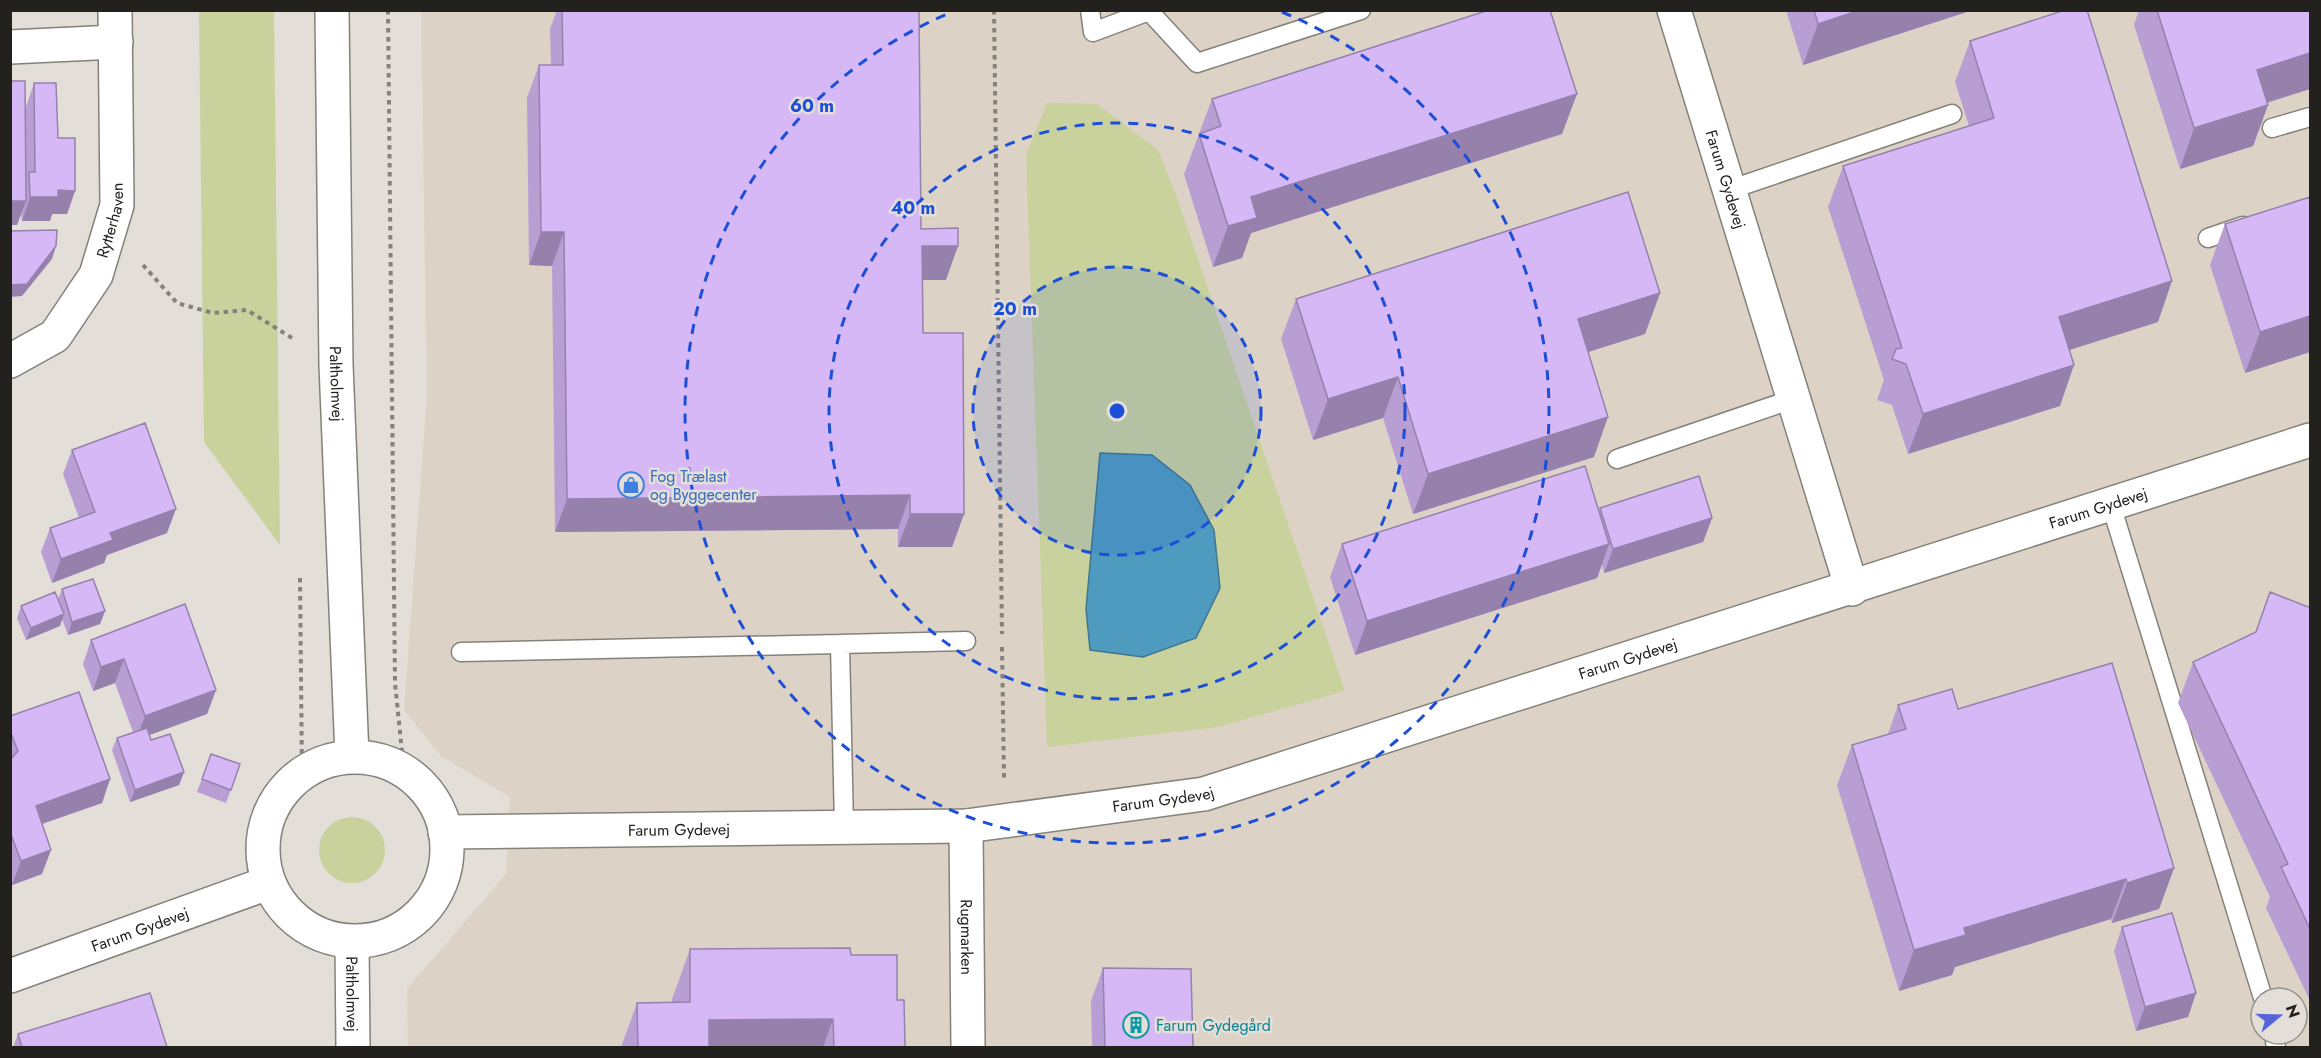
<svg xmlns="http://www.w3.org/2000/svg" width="2321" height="1058" font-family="Jost,sans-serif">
  <rect width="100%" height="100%" fill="#e3ded7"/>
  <path fill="#dcd3c6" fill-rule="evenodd" d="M421,11H2310V1047H408L407,989L506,874L510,797L442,757L404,710L427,394ZM2261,998H2297V1034H2261Z"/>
  <path fill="#c9d29c" d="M199,11H274L280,545L204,442Z
    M1047,103L1097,104L1158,150L1177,198L1345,691L1218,727L1047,747L1026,155Z
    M319 850a33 33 0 1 1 66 0a33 33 0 1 1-66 0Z"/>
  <path fill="#4e9bbf" stroke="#41768f" stroke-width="1.5" d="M1100,453L1152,455L1190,485L1214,530L1220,588L1196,638L1143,657L1090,650L1086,609Z"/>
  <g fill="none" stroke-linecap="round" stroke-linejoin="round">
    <g stroke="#85817a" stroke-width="21">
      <path id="lane" d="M1090,10L1093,32L1149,11L1197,63L1361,10
        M2272,128L2310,117
        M1729,190L1952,114
        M2208,238L2243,226
        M1617,459L1793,399
        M2111,505L2263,998
        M840,644L966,641
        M461,652L840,644L844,827
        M2274,1034L2276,1048"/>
    </g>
    <g stroke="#85817a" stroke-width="36">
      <g id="street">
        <path id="s1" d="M332,10L336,365L352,756"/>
        <path id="s2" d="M1674,10L1852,589"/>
        <path d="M10,47L116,42"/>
        <path id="s3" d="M10,361L55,336L96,275L117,205L115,10"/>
        <path id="s4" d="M966,826L968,1048"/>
        <path id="s5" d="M10,976L268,883"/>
      </g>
    </g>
    <g stroke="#85817a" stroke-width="36">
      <g id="secondary">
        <circle cx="355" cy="849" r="92"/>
        <path id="s6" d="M445,832L966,826L1204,794L2310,440"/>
        <path id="s7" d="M352,942L353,1048"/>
      </g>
    </g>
    <path stroke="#85827d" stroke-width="4" stroke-dasharray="4.5 4.5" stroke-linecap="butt" d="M388,10L395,683L404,771
      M994,10L1002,634
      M143,265L177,303L213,313L247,310L292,338
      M300,578L302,774
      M1002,647L1004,778"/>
    <use href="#lane" stroke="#fff" stroke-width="18"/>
    <use href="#street" stroke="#fff" stroke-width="33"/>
    <use href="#secondary" stroke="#fff" stroke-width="33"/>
  </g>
  <path fill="#b99ed4" d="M557,10H919L921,229L946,280H923V333L964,514L952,547H898V529L555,532L552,266L529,265L527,98L539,65H551L550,29Z
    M1786,10H1973L1803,65Z
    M2139,10H2310V89L2267,103L2268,105L2253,146L2180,169L2134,25Z
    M1970,41L2158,322L2069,350L2060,406L1908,454L1892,405L1877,400L1884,380L1828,207L1843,166L1969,126L1955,82Z
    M10,81L26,183V107L34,83L58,138L75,191L67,214H52L50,221H22L21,213L17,225H10Z
    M1212,99L1562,134L1251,233L1242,258L1213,267L1184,174Z
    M2310,197V352L2245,373L2210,265L2225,224Z
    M1660,293L1645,334L1588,352L1594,457L1413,514L1383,418L1313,440L1281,339L1296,299Z
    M72,450L167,533L107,555L104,563L52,583L41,552L50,528L79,518L63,474Z
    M1600,508L1712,518L1703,542L1604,573L1602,565L1597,578L1355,655L1330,577L1342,544L1599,511Z
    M62,589L105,611L100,624L68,635L62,619L60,626L26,640L17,618L21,606L58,599Z
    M2310,606V1001L2266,908L2270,897L2178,703L2193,662Z
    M91,640L216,690L207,714L149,735L151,740L184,772L179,785L130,802L112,750L117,738L133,732L115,683L93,691L83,664Z
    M1898,705L1958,709L2174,868L2159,909L2112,923L2111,919L1955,967L1952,975L1899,991L1837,785L1852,745L1888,734Z
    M10,716L110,779L102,803L42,824V874L12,885L10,880Z
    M211,754L240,764L226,803L197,792Z
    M2122,927L2196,993L2188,1017L2136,1031L2114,951Z
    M690,949L851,955L897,1000L905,1047H621L637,1003H672V999Z
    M1103,968L1193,1047H1092L1091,1001Z
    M18,1034L167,1047H13Z"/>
  <path fill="#9681ad" d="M1860,10H1973L1803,65L1818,24Z
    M2310,53V89L2242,110L2257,70Z
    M1577,94L1562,134L1251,233L1242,258L1213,267L1228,226L1251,197Z
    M2268,105L2253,146L2180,169L2194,128Z
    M58,190L75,191L67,214H52L50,221H22L30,197Z
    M10,201H26L17,225H10Z
    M541,232H564L552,266L529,265Z
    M56,246L52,259L22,296L10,297V285Z
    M922,246H958L946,280H910Z
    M2172,281L2158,322L2044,358L2059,317Z
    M1660,293L1645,334L1563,360L1578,319Z
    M2310,316V352L2245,373L2260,332Z
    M2074,365L2060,406L1908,454L1923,414Z
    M1398,377L1383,418L1313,440L1328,399Z
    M1608,417L1594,457L1413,514L1428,474Z
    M910,495L898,529L555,532L567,499Z
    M176,509L167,533L107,555L104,563L52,583L61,559L110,533Z
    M910,514H964L952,547H898Z
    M1712,518L1703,542L1604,573L1613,549Z
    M1609,544L1597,578L1355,655L1367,621Z
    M105,611L100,624L68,635L72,622Z
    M64,614L60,626L26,640L31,628Z
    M124,659L115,683L93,691L101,667Z
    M216,690L207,714L136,740L145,716Z
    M184,772L179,785L130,802L135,790Z
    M110,779L102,803L27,829L36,806Z
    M51,850L42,874L12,885L21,861Z
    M2174,868L2159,909L2112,923L2127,883Z
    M2126,879L2111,919L1955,967L1952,975L1899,991L1914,950L1964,928Z
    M2196,993L2188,1017L2136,1031L2145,1007Z
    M833,1019L823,1047H699L709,1020Z"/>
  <path fill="#d7b8f7" stroke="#9681ad" stroke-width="1.5" d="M562,10H919L921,229L958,228V246H922L923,333H963L964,514H910V495L567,499L564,232H541L539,65H563Z
    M1489,10H1550L1577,94L1251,197L1257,218L1228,226L1199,134L1221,126L1212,99Z
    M1814,10H1860L1818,24Z
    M2065,10H2087L2172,281L2059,317L2074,365L1923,414L1906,364L1892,359L1896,349L1902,348L1843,166L1994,118L1970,41Z
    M2157,10H2310V53L2257,70L2268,105L2194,128Z
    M10,81H25L26,201H10Z
    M34,83H56L58,138H75V191L58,190V197H30L29,172H35Z
    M1628,192L1660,293L1578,319L1608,417L1428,474L1398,377L1328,399L1296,299Z
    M2310,197V316L2260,332L2225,224Z
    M57,230L56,246L27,284L10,285V231Z
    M145,423L176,509L110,533L113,540L61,559L50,528L95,512L72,450Z
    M1585,466L1609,544L1367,621L1342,544Z
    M1699,476L1712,518L1613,549L1600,508Z
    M93,579L105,611L72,622L62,589Z
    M55,592L64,614L31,628L21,606Z
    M2270,592L2308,607L2310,606V929L2281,867L2288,864L2193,662L2256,632Z
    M185,604L216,690L145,716L124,659L101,667L91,640Z
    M2112,663L2174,868L2127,883L2126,879L1964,928L1966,935L1914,950L1852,745L1906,729L1898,705L1952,689L1958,709Z
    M79,692L110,779L36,806L51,850L21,861L10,832V760L18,751L10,731V716Z
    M147,728L151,740L170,734L184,772L135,790L117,738Z
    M211,754L240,764L231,790L202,779Z
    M2172,913L2196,993L2145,1007L2122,927Z
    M850,948L851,955H897V1000H904L905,1047H834L833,1019L709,1020V1047H638L637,1003L690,1002V949Z
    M1103,968L1191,969L1193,1047H1105Z
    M150,993L167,1047H22L18,1034Z"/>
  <circle cx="1117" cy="411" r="144" fill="#1d4ed8" fill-opacity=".12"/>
  <g fill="none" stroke="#1d4ed8" stroke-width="3" stroke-dasharray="10 8">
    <circle cx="1117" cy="411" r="144"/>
    <circle cx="1117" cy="411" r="288"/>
    <path d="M1282 12A432 432 0 1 1 952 12"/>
  </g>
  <defs>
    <g id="shop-ring" transform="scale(1.35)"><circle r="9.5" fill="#e3ded7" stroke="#3f7fe0" stroke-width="1.5"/><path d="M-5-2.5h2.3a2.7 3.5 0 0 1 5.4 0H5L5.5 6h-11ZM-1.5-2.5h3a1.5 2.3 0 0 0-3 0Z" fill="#3f7fe0"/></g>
    <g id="building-ring" transform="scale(1.35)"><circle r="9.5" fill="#e3ded7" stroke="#0f9aa8" stroke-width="1.5"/><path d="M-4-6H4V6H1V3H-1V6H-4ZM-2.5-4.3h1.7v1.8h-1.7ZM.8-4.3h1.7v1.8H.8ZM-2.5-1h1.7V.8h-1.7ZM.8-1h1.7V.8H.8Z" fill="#0f9aa8"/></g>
  </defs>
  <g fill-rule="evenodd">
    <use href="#shop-ring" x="631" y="485"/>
    <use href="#building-ring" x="1136" y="1025"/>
  </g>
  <g text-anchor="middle" stroke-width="5" stroke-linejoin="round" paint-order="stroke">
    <g font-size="16" fill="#22211e" stroke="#e3ded7">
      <text dy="6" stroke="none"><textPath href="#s2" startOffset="177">Farum Gydevej</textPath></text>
      <text dy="6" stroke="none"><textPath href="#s3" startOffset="182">Rytterhaven</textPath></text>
      <text dy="6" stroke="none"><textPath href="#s1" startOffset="374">Paltholmvej</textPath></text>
      <text dy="6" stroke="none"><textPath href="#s6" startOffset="1700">Farum Gydevej</textPath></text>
      <text dy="6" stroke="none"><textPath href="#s6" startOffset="1206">Farum Gydevej</textPath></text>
      <text dy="6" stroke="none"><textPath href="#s6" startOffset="720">Farum Gydevej</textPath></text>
      <text dy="6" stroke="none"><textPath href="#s6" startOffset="234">Farum Gydevej</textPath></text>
      <text dy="6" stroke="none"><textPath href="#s5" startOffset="138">Farum Gydevej</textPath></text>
      <text dy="6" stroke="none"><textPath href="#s4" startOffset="111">Rugmarken</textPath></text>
      <text dy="6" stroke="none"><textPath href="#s7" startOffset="52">Paltholmvej</textPath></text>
    </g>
    <g font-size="16" fill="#366cbe" stroke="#e3ded7" text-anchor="start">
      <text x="650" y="482">Fog Trælast<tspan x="650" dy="18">og Byggecenter</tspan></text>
    </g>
    <g font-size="16" fill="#0d838f" stroke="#e3ded7" text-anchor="start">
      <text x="1156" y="1031">Farum Gydegård</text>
    </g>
  </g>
  <circle cx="1117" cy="411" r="9" fill="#1d4ed8" stroke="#e3ded7" stroke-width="3"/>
  <g font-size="18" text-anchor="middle" font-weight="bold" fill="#1d4ed8" stroke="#e3ded7" stroke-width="5" stroke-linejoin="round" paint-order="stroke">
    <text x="812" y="112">60 m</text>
    <text x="913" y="214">40 m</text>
    <text x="1015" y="315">20 m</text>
  </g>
  <rect width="2321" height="1058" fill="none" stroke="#22211e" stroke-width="24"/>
  <g transform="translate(2279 1016) rotate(71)"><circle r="28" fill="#e3ded7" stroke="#96928d" stroke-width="1.5"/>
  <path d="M0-4.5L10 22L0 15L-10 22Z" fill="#5564db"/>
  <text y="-9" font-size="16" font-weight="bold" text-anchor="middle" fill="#22211e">N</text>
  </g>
</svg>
